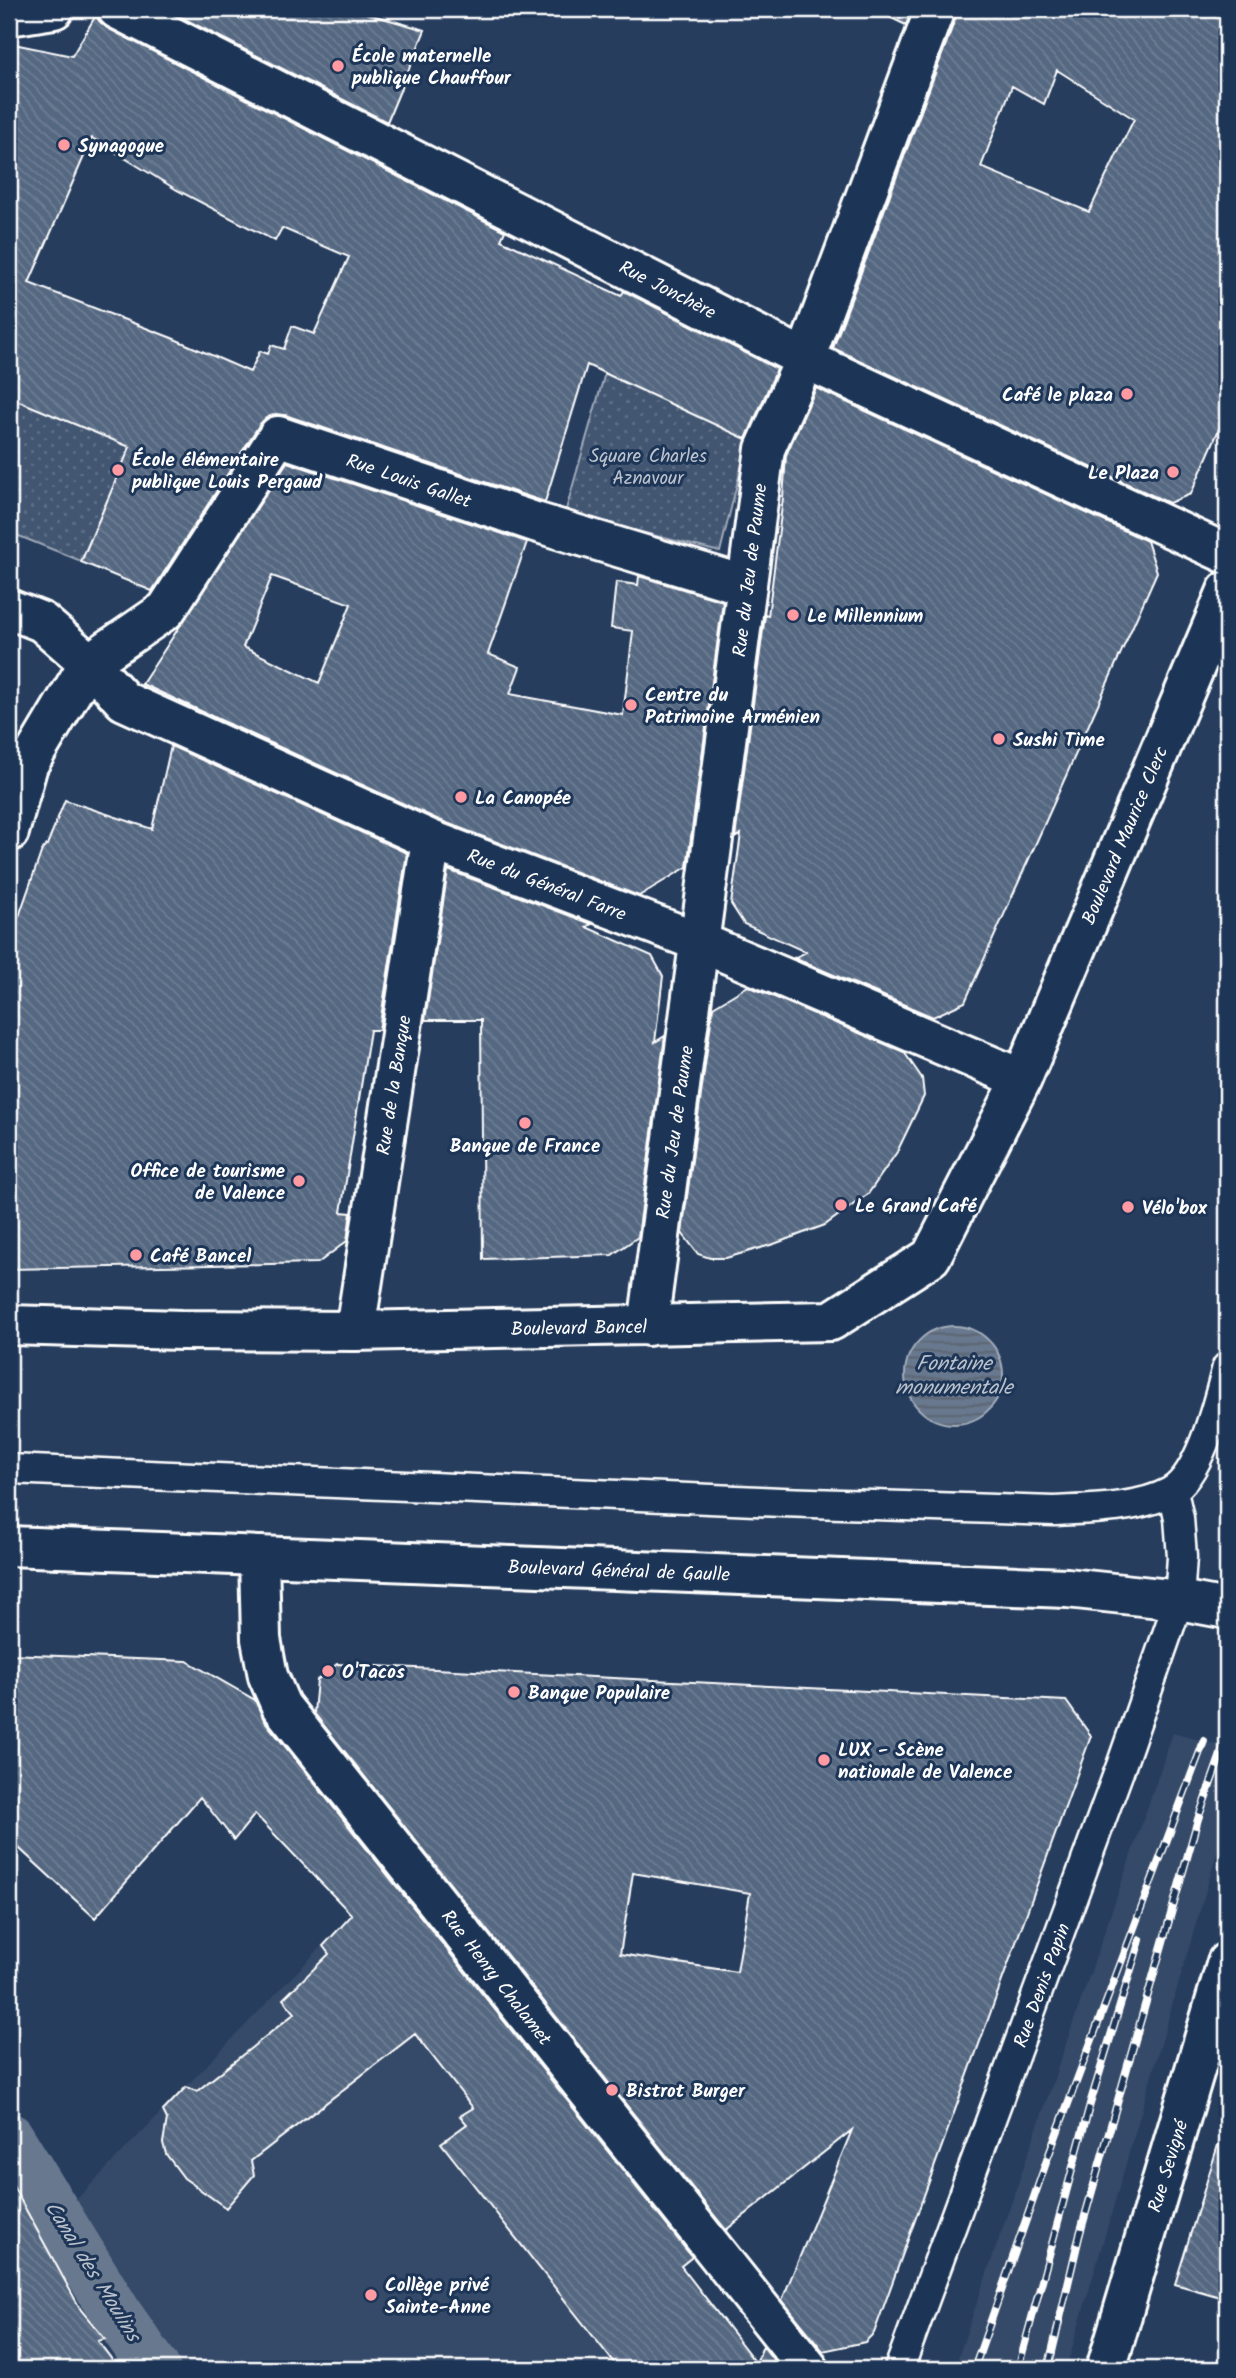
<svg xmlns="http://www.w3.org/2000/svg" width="1236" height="2378" font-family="Kalam,sans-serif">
  <defs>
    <pattern id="park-dots" width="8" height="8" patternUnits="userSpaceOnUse" patternTransform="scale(1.75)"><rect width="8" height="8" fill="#425672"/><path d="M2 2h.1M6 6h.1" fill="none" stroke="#5e6f87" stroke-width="1.8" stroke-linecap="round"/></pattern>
    <pattern id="water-rules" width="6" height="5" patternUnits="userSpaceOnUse" patternTransform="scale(1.75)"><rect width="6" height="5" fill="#67788e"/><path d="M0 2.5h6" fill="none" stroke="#5a626d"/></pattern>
    <pattern id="building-back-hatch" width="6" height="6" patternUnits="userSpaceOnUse" patternTransform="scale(1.75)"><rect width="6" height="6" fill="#556781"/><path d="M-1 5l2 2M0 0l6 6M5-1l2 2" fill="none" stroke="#6e7e94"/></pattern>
  </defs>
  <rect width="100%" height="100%" fill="#263d5e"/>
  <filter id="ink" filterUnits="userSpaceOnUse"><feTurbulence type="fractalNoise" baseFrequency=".0143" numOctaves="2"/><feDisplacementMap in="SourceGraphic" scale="14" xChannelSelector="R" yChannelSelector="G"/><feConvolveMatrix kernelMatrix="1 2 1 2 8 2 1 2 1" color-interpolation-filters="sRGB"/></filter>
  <g filter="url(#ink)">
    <path fill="#344a68" d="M1173,1733L1227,1747V1818L1066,2369H954Z
      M385,1881L641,2215L761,2369H182L127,2297L75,2201Z"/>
    <path fill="url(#park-dots)" stroke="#a0aab8" stroke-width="2" d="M9,365L171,433L118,476L81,561L9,532Z
      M605,373L748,440L720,552L565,513Z"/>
    <path fill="url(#water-rules)" stroke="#a4aebb" stroke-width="2" d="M905 1375a49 49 0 1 1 98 0a49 49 0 1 1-98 0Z"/>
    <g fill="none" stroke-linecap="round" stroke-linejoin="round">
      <path stroke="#67788e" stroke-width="51" d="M9,2138L118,2316L155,2369"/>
    </g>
    <path fill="url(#building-back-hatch)" stroke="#fff" stroke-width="2" fill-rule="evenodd" d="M165,9H351L425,30L387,122Z
      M873,9H912L906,25Z
      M956,9H1227V411L1191,494L1169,503L833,348L956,17ZM1057,70L1134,119L1089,212L981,167L1012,86L1044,104Z
      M96,15L99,21L107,28L505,231L501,240L621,296L624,291L777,369L746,439L587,365L545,502L285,415L275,414L266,418L260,424L152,591L81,562L130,447L9,397V43L72,56ZM92,138L177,190L275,241L282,228L349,257L314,334L292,326L284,349L271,345L268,354L260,351L250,372L172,338L29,283Z
      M816,388L1147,541L1157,572L965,1002L933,1017L794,958L806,952L744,924L731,904L741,834L735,838L765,615L768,616L783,498L786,455Z
      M287,462L527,542L488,654L520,667L510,694L623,715L633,631L611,628L616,582L638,585L639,576L723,601L687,867L639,896L439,820L142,684ZM272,576L351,604L319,683L243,647Z
      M171,746L407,853L379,1030H370L341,1212L351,1213L347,1241L318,1263L9,1269V945L42,850L47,845L65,800L152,829Z
      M448,870L592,924L586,927L652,956L663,976L655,1042L665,1036L638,1237L612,1255L483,1259L481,1020H425Z
      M748,986L904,1052L922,1078L924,1096L897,1152L868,1194L825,1225L774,1244L726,1258H710L698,1254L682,1233L713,1007Z
      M9,1654L187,1661L255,1700L264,1720L692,2257L681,2266L756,2363L763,2346L775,2362L758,2366L761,2369H619L441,2143L467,2124L460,2116L473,2108L415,2034L251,2161L254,2175L226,2208L184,2178L166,2154L163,2143L167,2119L163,2111L186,2087L197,2091L295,2013L283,1999L329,1954L323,1946L352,1915L255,1814L234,1840L200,1797L95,1918L9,1839Z
      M337,1664L1066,1701L1091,1736L874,2333L865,2342L823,2351L782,2300L852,2130L726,2230L314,1713L317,1680ZM633,1873L750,1893L737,1972L620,1954Z
      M1218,2145L1227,2146V2299L1175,2284Z
      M9,2179L81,2310L105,2339L98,2341L119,2369H9Z"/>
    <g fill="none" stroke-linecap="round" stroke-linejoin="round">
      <g stroke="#fff" stroke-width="33">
        <path id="lane" d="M9,1469L781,1502L1054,1511C1089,1509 1139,1509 1170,1492C1201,1475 1218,1401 1227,1367
          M899,2369L1122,1763L1179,1600L1182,1557L1179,1518L1173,1491"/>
      </g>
      <g stroke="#fff" stroke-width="44">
        <path id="street" d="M117,9L805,359L1227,554
          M9,16L54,9
          M9,609L42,622L89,663L124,701L431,840L700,942L1022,1079
          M9,832L28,765L89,663L166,610L278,436L535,522L747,586
          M9,1325L181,1330L355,1331L831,1321L931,1257L1022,1079L1227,591
          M648,1326L765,449L805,359L935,9
          M355,1331L431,840
          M259,1556L261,1639L268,1676L281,1706L809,2369"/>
      </g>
      <g stroke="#fff" stroke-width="44">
        <path id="secondary" d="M1106,2369L1227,1962"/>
      </g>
      <g stroke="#fff" stroke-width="44">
        <path id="primary" d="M9,1546L1067,1588L1179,1600L1227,1609"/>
      </g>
      <use href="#lane" stroke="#1d3557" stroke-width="28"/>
      <use href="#street" stroke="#1d3557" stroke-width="38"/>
      <use href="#secondary" stroke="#1d3557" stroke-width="38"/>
      <use href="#primary" stroke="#1d3557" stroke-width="38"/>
      <g stroke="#fff" stroke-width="8">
        <path id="rail" d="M974,2369L1048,2157L1204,1741
          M1018,2369L1090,2104L1140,1940
          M1048,2369L1079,2237L1198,1819L1224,1746"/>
      </g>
      <use href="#rail" stroke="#1d3557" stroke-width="5" stroke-dasharray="16" stroke-linecap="butt"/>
    </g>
  </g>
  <g fill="#ff9aa2" stroke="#1d3557" stroke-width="2.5">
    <circle cx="338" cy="66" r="7"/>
    <circle cx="64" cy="145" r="7"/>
    <circle cx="1127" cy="394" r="7"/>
    <circle cx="118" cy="470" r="7"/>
    <circle cx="1173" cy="472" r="7"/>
    <circle cx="793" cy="615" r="7"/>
    <circle cx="631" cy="705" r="7"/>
    <circle cx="999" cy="739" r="7"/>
    <circle cx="461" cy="797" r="7"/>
    <circle cx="525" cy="1123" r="7"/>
    <circle cx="299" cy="1181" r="7"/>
    <circle cx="841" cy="1205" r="7"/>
    <circle cx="1128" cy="1207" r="7"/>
    <circle cx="136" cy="1255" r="7"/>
    <circle cx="328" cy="1671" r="7"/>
    <circle cx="514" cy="1692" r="7"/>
    <circle cx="824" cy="1760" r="7"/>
    <circle cx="612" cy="2090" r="7"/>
    <circle cx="371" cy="2295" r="7"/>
  </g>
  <g text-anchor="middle" stroke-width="6" stroke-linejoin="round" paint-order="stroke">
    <g font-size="19" font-weight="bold" fill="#fff" stroke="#1d3557" text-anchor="start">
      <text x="352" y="62">École maternelle<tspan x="352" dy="22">publique Chauffour</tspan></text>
      <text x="78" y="152">Synagogue</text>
      <text x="1113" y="401" text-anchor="end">Café le plaza</text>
      <text x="132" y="466">École élémentaire<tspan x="132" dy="22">publique Louis Pergaud</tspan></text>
      <text x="1159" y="479" text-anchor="end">Le Plaza</text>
      <text x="807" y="622">Le Millennium</text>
      <text x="645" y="701">Centre du<tspan x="645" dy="22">Patrimoine Arménien</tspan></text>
      <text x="1013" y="746">Sushi Time</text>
      <text x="475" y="804">La Canopée</text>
      <text x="525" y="1152" text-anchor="middle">Banque de France</text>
      <text x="285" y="1177" text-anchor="end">Office de tourisme<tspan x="285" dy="22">de Valence</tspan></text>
      <text x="855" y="1212">Le Grand Café</text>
      <text x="1142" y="1214">Vélo'box</text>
      <text x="150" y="1262">Café Bancel</text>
      <text x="342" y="1678">O'Tacos</text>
      <text x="528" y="1699">Banque Populaire</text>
      <text x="838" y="1756">LUX - Scène<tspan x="838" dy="22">nationale de Valence</tspan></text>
      <text x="626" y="2097">Bistrot Burger</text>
      <text x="385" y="2291">Collège privé<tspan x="385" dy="22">Sainte-Anne</tspan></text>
    </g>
    <g font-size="19" fill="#fff" stroke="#1d3557">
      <text transform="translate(668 289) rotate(27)" y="7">Rue Jonchère</text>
      <text transform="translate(409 480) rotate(19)" y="7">Rue Louis Gallet</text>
      <text transform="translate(749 570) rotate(-83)" y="7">Rue du Jeu de Paume</text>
      <text transform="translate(1124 835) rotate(-67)" y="7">Boulevard Maurice Clerc</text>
      <text transform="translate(547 884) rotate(21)" y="7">Rue du Général Farre</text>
      <text transform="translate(393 1085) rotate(-81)" y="7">Rue de la Banque</text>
      <text transform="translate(674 1132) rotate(-82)" y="7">Rue du Jeu de Paume</text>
      <text transform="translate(579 1327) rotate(-1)" y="7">Boulevard Bancel</text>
      <text transform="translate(619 1570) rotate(2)" y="7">Boulevard Général de Gaulle</text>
      <text transform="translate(497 1977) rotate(52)" y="7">Rue Henry Chalamet</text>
      <text transform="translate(1041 1985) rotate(-70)" y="7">Rue Denis Papin</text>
      <text transform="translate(1167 2166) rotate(-73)" y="7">Rue Sevigné</text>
    </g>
    <g font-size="19" fill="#bdc4ce" stroke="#1d3557">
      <text x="648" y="462">Square Charles<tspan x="648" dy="22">Aznavour</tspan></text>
    </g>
    <g font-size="21" font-style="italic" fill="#bbc2cc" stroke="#1d3557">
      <text x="954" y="1370">Fontaine<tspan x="954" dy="24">monumentale</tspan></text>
      <text transform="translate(93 2271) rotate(58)" y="7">Canal des Moulins</text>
    </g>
  </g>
  <rect width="1236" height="2378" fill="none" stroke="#1d3557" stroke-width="35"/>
  <rect x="18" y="18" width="1201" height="2343" fill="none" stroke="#fff" stroke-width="2.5" filter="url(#ink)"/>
</svg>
